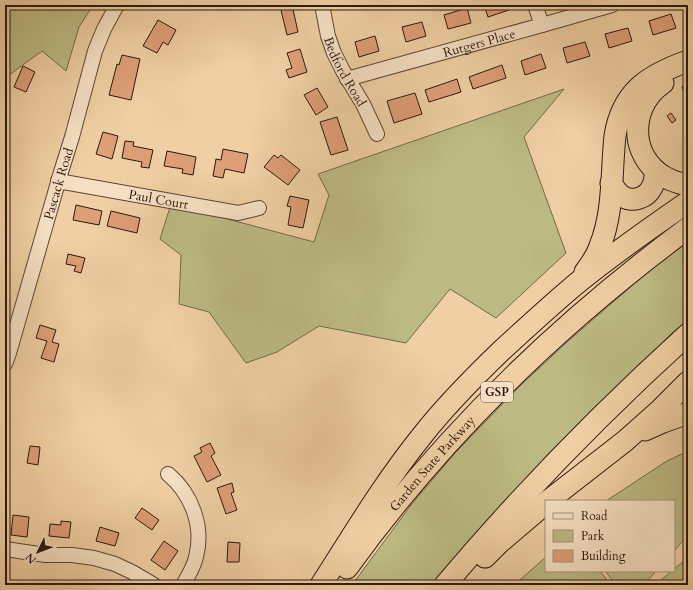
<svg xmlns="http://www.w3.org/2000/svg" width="693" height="590" font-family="Cardo,serif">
  <rect width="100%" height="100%" fill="#efcfa3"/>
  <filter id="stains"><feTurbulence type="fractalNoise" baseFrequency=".005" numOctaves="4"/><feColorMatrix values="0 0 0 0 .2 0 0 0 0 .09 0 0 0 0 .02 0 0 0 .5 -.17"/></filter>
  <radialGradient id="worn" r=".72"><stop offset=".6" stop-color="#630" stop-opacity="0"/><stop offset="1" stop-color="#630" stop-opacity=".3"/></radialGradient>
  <path fill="#bcba83" stroke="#74694a" d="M5,5H93L79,27L66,71L42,51L5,78Z
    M564,89L524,137L566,253L496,318L450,289L406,343L319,326L277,352L246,363L209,312L179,304L181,255L160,239L171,204L314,242L329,195L318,174Z
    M688,242V320L672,333C639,367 604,400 571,433C522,482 476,532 431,585H352L411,505L454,454L520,386L566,343L651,269Z
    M688,451V535L674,551V501H606L667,461Z
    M546,557V571H600L611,585H514Z
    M688,558V585H655L672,571H674V569Z
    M605,571H656L644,585H616Z"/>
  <path fill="#de9e78" stroke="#2d1810" d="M283,5H292L298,32L287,35L280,6Z
    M484,5H508L509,10L488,17Z
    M467,8L471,23L448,29L444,15Z
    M671,14L676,28L653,35L649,21Z
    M158,20L176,30L168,45L163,42L157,53L143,46Z
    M422,22L426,36L406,42L402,27Z
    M628,28L632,41L609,48L605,34Z
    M375,36L379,51L359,57L355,42Z
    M585,42L590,56L567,63L563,48Z
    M300,49L307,72L289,78L286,70L292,68L287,53Z
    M541,54L546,68L525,75L521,61Z
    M122,55L140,59L131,100L109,95L117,64L119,65Z
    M502,65L506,78L473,89L469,77Z
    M23,66L35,72L26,92L14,87Z
    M457,79L461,92L429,102L425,90Z
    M687,85L688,97L686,98L682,87Z
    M317,88L328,107L316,115L304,95Z
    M415,93L422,114L394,123L387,101Z
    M5,102L10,104L5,116Z
    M671,113L676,120L672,123L667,116Z
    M337,117L348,150L331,155L320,122Z
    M103,132L118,136L112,159L96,154Z
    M125,141L134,142L133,146L153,150L149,168L141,167L142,162L122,158Z
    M223,149L248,154L244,173L225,169L223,178L213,176L216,159L221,160Z
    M167,151L196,157L193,175L182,173L183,169L164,166Z
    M274,155L278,158L281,155L300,170L288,185L264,167Z
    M290,196L309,200L303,228L288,225L291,207L287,206Z
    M76,205L102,211L99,225L73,220Z
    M111,211L140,218L137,233L107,226Z
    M68,254L85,258L81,273L74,271L76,266L66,264Z
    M40,325L56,330L52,342L59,344L54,362L41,358L47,341L36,338Z
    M210,443L215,453L211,456L221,475L207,482L194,456L202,452L200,448Z
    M30,446L40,447L38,465L27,463Z
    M232,483L234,492L231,493L237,510L226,514L217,488Z
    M142,508L159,520L152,530L135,518Z
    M13,515L29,517L27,537L11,535Z
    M61,521L71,522L69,538L49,536L50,524L61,525Z
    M100,527L119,533L115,546L96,541Z
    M164,541L178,551L165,570L151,560Z
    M228,542L240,543L239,562H227Z"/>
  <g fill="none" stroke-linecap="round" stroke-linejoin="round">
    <g stroke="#5e4635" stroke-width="16">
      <g id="minor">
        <path id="s1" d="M322,5L328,36L334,53L343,71L363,104L377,134"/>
        <path d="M535,5L542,25"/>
        <path id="s2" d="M347,79L542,25L612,5"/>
        <path id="s3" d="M58,181L238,213L259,208"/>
        <path id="s4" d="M5,364L9,353L61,172L72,137L95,51L104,29L117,5"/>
        <path d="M168,474C192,494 204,527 196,557C194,567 188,576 183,585"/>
        <path d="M5,549L46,555H72L94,558L115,564L132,572L154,585"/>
      </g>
    </g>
    <g stroke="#2d1810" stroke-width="23">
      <g id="highway">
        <path d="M663,83C633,103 628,147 657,172C666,179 677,183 688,185"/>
        <path d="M611,183C614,188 617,193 622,196C632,203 647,198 652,187C655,182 655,176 656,171"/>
        <path d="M585,272C591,264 597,255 600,246C614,211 611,173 615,136C622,92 648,75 688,61"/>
        <path d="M645,430L663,422L688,413"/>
        <path d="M548,501L625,441L661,409L688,382"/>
        <path d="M485,557L499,543L546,503"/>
        <path id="s5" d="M347,568C443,435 557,325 688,228"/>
        <path d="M321,585C353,535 384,483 421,437C445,406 473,378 501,351C526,328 550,306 576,284C612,255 650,228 688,202"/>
        <path d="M445,585C520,496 602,412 688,334"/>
      </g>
    </g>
    <use href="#minor" stroke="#f5e0c3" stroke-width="14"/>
    <use href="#highway" stroke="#efcfa3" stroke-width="21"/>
  </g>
  <g text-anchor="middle" stroke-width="3" stroke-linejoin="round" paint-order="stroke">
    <rect fill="#f5e0c3" stroke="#695446" stroke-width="1" x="481" y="382" width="32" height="20" rx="3"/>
    <g font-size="12" font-weight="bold" fill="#2d1810">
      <text x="497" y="396">GSP</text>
    </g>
    <g font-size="13" fill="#2d1810" stroke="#f5e0c3">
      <text dy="5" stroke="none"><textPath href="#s2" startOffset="137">Rutgers Place</textPath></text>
      <text dy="5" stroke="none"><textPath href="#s1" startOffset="71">Bedford Road</textPath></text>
      <text dy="5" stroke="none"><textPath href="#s4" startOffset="188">Pascack Road</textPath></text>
      <text dy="5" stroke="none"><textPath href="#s3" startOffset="102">Paul Court</textPath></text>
      <text dy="5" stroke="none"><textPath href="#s5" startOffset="135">Garden State Parkway</textPath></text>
    </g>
  </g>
  <rect width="693" height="590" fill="none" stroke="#efcfa3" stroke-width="20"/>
  <rect x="6" y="6" width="681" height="578" fill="none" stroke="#2d1810" stroke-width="2"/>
  <rect x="10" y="10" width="673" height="570" fill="none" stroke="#2d1810"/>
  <rect x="545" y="500" width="130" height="72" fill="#f5e0c3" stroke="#a5907b"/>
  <rect x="553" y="513" width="20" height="6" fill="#f5e0c3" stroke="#a5907b"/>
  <text x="581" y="520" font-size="12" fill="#2d1810">Road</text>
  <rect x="553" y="530" width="20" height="12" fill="#bcba83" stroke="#a5907b"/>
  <text x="581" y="540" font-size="12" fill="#2d1810">Park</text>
  <rect x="553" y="550" width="20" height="12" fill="#de9e78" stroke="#a5907b"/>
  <text x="581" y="560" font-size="12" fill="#2d1810">Building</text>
  <g transform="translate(38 552) rotate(227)" stroke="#f5e0c3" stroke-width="3" paint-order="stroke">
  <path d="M0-3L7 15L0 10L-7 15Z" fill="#2d1810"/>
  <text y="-6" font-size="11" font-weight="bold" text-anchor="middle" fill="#2d1810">N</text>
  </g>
  <rect width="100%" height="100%" filter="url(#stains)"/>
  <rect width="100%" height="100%" fill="url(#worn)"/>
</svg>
